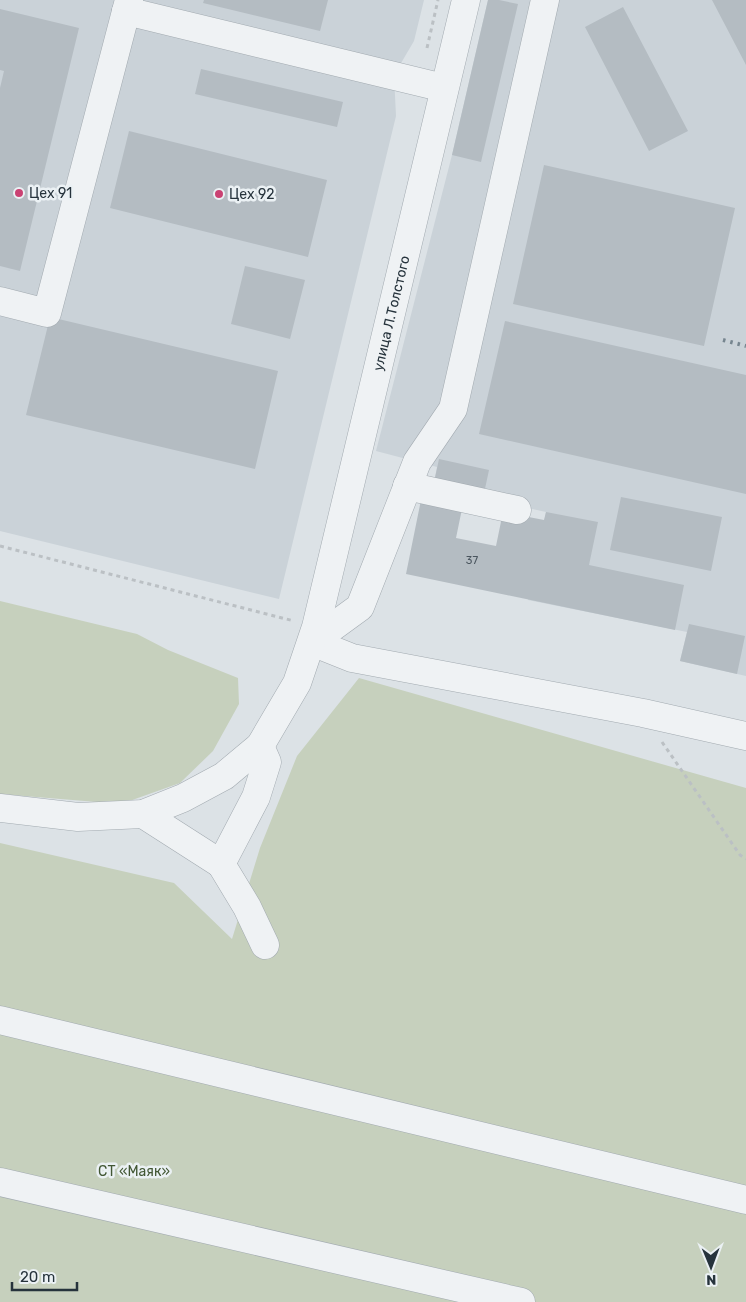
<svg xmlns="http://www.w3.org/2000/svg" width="746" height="1302" font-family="Rubik,sans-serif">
  <rect width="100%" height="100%" fill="#dce2e6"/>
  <path fill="#cad2d8" d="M0,0H424L414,41L394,75L396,116L279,599L0,531Z
    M488,0H746V676L680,661L687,632L528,600L546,512L433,487L437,467L376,451L452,155Z"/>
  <path fill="#c6d0bd" d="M0,601L137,634L168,650L238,678L239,704L213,751L180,783L121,804L0,794Z
    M359,678L746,788V1302H0V843L174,883L232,939L260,848L297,756Z"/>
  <path fill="#b4bcc2" d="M204,0H328L320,31L203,3Z
    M488,0H499L518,4L481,162L452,155Z
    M712,0H746V65Z
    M623,7L688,131L649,151L585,27Z
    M0,9L79,28L20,271L0,266V88L4,71L0,70Z
    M201,69L343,102L337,127L195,94Z
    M129,131L327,180L308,257L110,208Z
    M544,165L735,208L704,346L513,304Z
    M245,266L305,280L290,339L231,324Z
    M50,317L278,371L255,469L26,415Z
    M505,321L746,375V494L479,434Z
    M439,459L489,470L483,498L433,487Z
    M422,495L463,504L456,538L496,546L503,512L544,520L546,512L598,522L589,565L684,585L675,630L406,574Z
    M621,497L722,517L711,571L610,550Z
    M689,624L745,636L737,674L680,661Z"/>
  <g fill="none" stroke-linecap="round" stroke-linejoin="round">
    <g stroke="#a2aab0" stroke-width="29">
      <g id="minor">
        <path d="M126,11L444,88"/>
        <path d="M0,301L47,313L129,0"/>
        <path d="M407,486L517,510"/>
        <path d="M312,642L360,607L417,462L453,409L545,0"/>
        <path d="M312,642L352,658L643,713L746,736"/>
        <path id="s1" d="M0,808L78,817L143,814L183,798L224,776L260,746L297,683L316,627L466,0"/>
        <path d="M143,814L221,864L256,797L267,762L260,746"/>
        <path d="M221,864L247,907L265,945"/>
        <path d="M0,1020L746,1200"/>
        <path d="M0,1182L521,1302"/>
      </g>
    </g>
    <path stroke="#bbc0c4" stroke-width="3" stroke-dasharray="4 4" stroke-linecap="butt" d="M427,48L438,0
      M0,546L294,621
      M662,742L740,855L746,859"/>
    <use href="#minor" stroke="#eff2f4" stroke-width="28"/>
    <path stroke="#76858f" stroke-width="4" stroke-dasharray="2.5 5" stroke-linecap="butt" d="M723,340L746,346"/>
  </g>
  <g fill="#ca4273" stroke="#ebf1f4" stroke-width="2">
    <circle cx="19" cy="193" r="5"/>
    <circle cx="219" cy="194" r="5"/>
  </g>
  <g text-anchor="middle" stroke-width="5" stroke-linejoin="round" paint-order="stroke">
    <g font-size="11" fill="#4a555e">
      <text x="472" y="564">37</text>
    </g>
    <g font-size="14" fill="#26333c" stroke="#ebf1f4" text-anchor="start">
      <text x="29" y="198">Цех 91</text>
      <text x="229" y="199">Цех 92</text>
    </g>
    <g font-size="14" fill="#26333c" stroke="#ebf1f4">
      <text dy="5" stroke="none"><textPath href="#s1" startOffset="735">улица Л.Толстого</textPath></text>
    </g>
    <g font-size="14" fill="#425734" stroke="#ebf1f4">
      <text x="134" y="1176">СТ «Маяк»</text>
    </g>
  </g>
  <g transform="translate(711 1267) rotate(179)" stroke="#ebf1f4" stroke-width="4" paint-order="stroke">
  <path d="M0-4L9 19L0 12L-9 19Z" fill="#26333c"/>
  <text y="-8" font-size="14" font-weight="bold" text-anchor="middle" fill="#26333c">N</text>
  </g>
  <path d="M12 1282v8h65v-8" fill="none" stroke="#26333c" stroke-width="2.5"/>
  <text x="20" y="1282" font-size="15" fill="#26333c" stroke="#ebf1f4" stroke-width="4" paint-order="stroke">20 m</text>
</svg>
